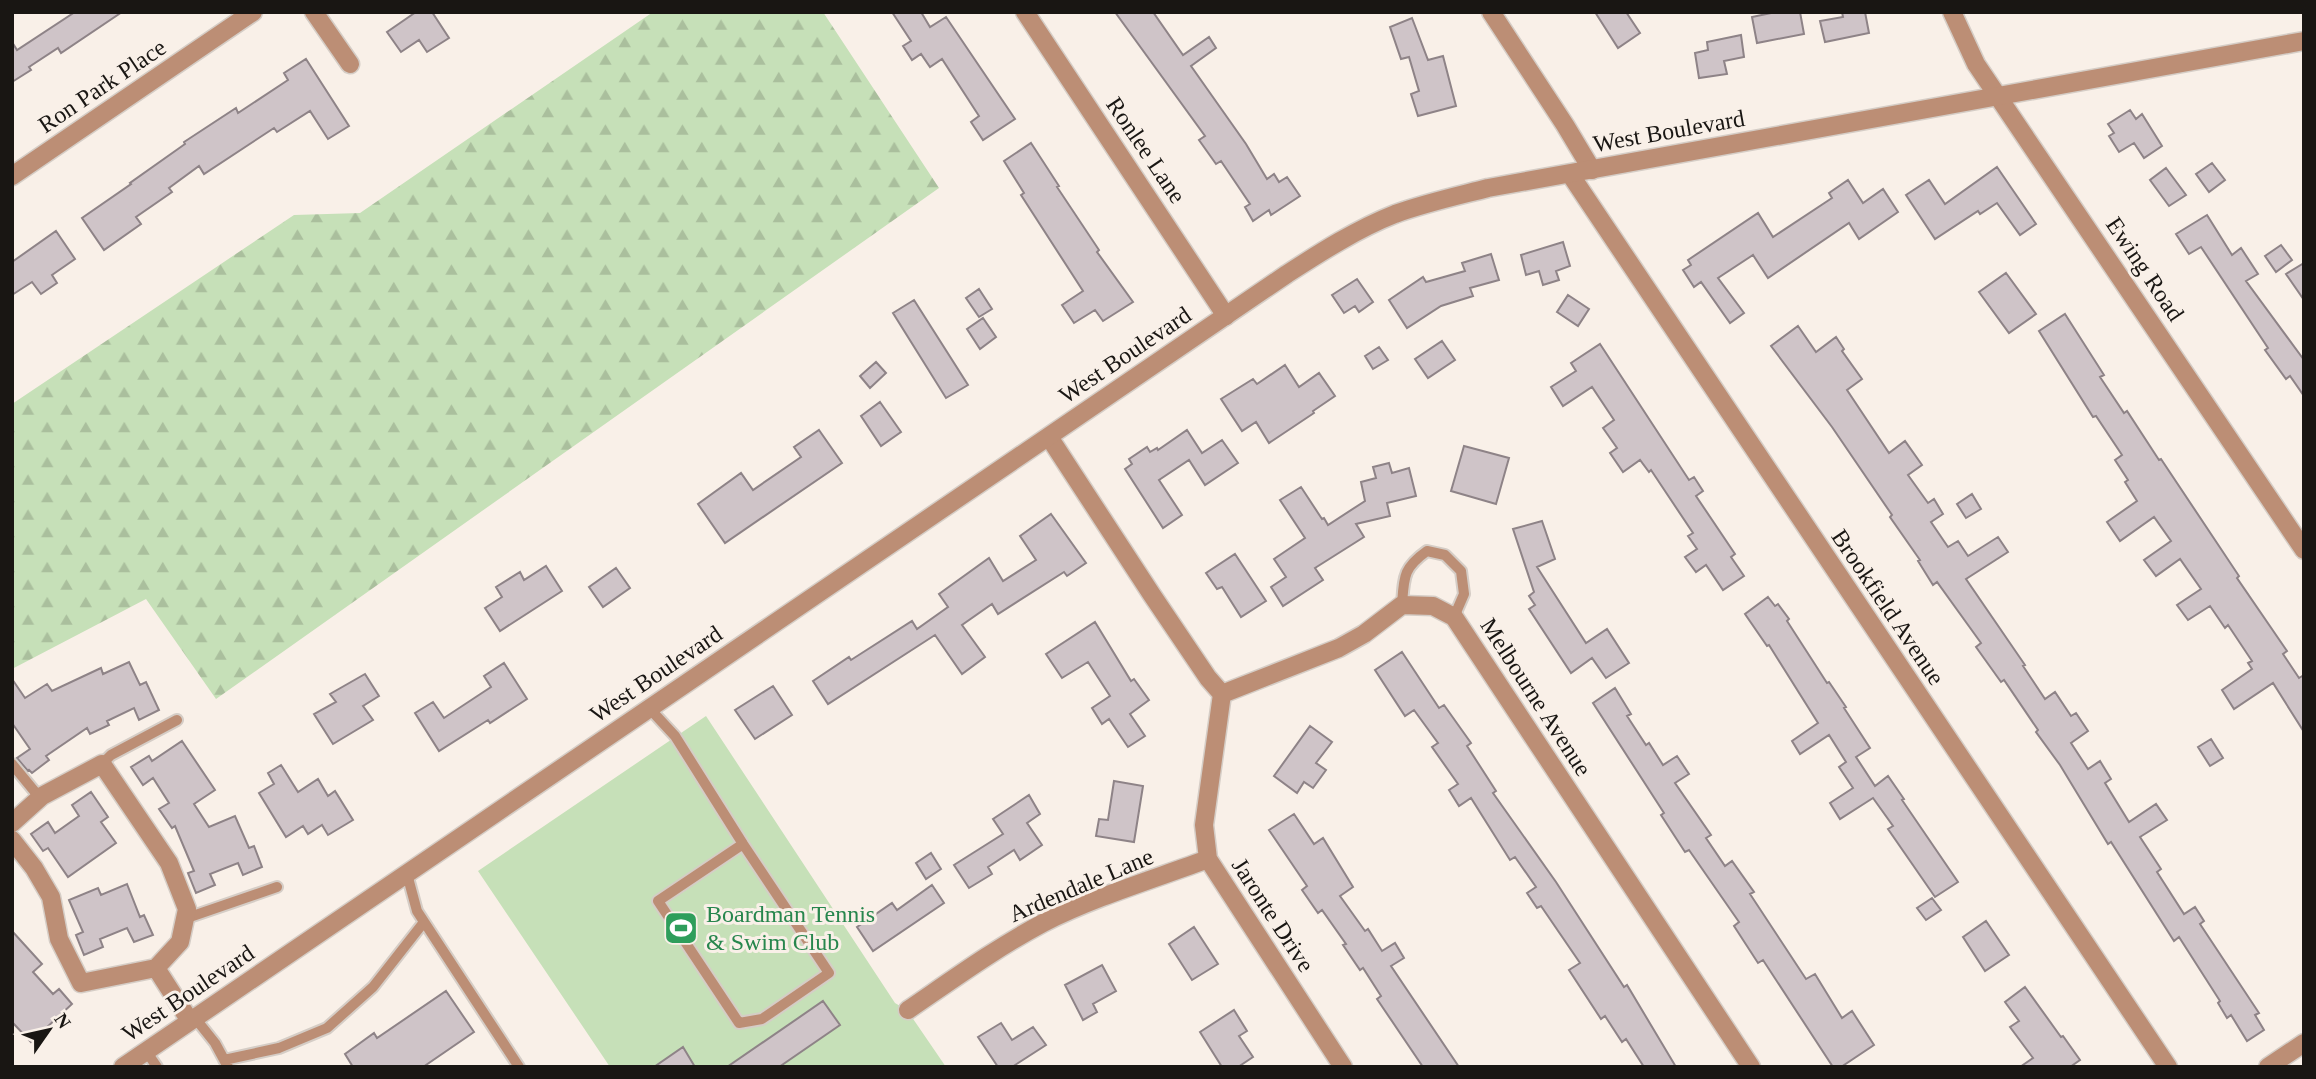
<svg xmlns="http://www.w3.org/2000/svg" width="2316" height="1079" font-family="Georgia,serif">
  <defs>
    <pattern id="forest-firs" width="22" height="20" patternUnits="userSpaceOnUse" patternTransform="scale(1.75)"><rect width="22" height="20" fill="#c6e0b8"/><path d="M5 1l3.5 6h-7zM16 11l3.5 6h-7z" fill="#aabf9d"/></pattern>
  </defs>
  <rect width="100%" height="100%" fill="#f9f0e8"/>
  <path fill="url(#forest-firs)" d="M653,12H823L939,188L216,699L146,599L12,669V404L294,215L360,213Z"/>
  <path fill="#c6e0b8" d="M706,716L895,1003L907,1010L946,1067H610L478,871Z"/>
  <path fill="#cfc4c8" stroke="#8e8387" stroke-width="2" d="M75,12H122L61,53L58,48L29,67L31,70L12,82V42L17,50Z
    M416,12H432L449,38L427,52L419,40L401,52L387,32Z
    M892,12H921L930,27L946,17L1015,119L983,140L971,122L979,116L942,59L930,67L921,54L912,60L903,46L911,41Z
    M1115,12H1153L1183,55L1209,37L1216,48L1191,66L1246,144L1267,179L1274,174L1279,182L1287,177L1300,196L1271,215L1269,210L1253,221L1245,207L1250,204L1221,161L1216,164L1199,140L1205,136Z
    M1595,12H1626L1640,33L1618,48Z
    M1776,12H1800L1804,34L1757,43L1752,17Z
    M1842,12H1865L1869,33L1825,42L1820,21L1843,17Z
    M1412,18L1428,60L1443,56L1456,106L1418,116L1411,94L1419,91L1409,57L1401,59L1390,27Z
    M1741,35L1744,57L1724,61L1727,74L1699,78L1695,53L1708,50L1707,42Z
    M306,59L349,126L328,139L310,111L277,132L274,128L204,174L199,166L169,188L172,192L136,217L141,224L104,250L82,218L131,184L130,183L185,144L184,142L236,108L238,113L288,80L284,73Z
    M2130,110L2136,119L2142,114L2162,146L2144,158L2134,143L2119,152L2109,136L2114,133L2108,124Z
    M1031,143L1059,186L1057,187L1099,250L1097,252L1133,302L1103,321L1095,310L1074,323L1062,305L1083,291L1021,195L1024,193L1004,161Z
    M2212,163L2225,180L2209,192L2196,174Z
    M1997,167L2036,224L2020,235L1997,203L1980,214L1978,211L1935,239L1906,195L1929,180L1945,204Z
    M2166,168L2186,195L2169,206L2150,180Z
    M1848,180L1863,203L1883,189L1898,212L1859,239L1849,223L1768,278L1753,255L1718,278L1744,313L1730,323L1701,282L1694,287L1683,270L1691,265L1688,260L1758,213L1773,237L1832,198L1829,193Z
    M2207,215L2232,255L2241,248L2258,274L2246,281L2304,360V396L2290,376L2286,379L2265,350L2268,348L2201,247L2189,254L2176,234Z
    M56,231L75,259L52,275L57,283L41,294L32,282L12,295V262Z
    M1563,242L1570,266L1556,271L1559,280L1543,285L1539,271L1526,275L1521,255Z
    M2281,245L2292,260L2276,272L2265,256Z
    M1491,254L1499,280L1470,288L1473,296L1441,306L1407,328L1389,300L1423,277L1426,282L1465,271L1462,263Z
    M2304,263V300L2286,274Z
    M2006,273L2036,314L2009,333L1979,292Z
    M1357,279L1373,302L1359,312L1355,306L1344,313L1332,295Z
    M979,289L992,309L979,317L966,298Z
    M1568,295L1589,309L1578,326L1557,312Z
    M914,300L968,385L946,398L893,313Z
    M2065,314L2104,375L2100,377L2124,413L2127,411L2159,460L2161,459L2239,576L2237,578L2287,651L2283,654L2299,678L2304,675V732L2273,683L2234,709L2222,690L2252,669L2248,663L2252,661L2228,625L2225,628L2210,606L2188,620L2177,605L2201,589L2180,559L2156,576L2144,560L2171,541L2154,517L2120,541L2107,522L2137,501L2125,482L2128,480L2115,460L2122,455L2096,416L2093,417L2039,331Z
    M983,318L996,337L980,349L967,329Z
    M1798,326L1816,352L1836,337L1844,349L1842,351L1862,379L1847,390L1889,453L1905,441L1922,465L1908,475L1928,503L1934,499L1943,514L1931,522L1948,547L1958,541L1968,556L1998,537L2008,552L1966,579L2025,665L2023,666L2045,699L2055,692L2071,716L2076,713L2088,731L2071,743L2088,769L2100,761L2111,779L2105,783L2129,822L2156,804L2167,820L2140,837L2161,869L2157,872L2184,914L2195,907L2204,921L2200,924L2259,1013L2255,1015L2264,1030L2247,1041L2231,1015L2227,1018L2218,1003L2220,1001L2179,937L2174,941L2111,842L2108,844L2060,765L2036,732L2038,730L2004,680L2001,682L1976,647L1981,643L1937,582L1933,585L1918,561L1920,560L1890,517L1892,515L1832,427L1771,346Z
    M1442,341L1455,360L1428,378L1415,359Z
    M1600,344L1689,480L1694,477L1703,491L1696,496L1735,554L1731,557L1744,576L1723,590L1706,565L1696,572L1685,557L1697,549L1688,536L1693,533L1651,470L1649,472L1640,460L1623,472L1610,453L1617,448L1603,428L1614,420L1592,387L1563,406L1551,387L1576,371L1571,363Z
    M1379,347L1388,360L1373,369L1365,356Z
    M876,362L886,373L870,388L860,376Z
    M1285,365L1299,387L1319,373L1335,396L1313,411L1314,413L1269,443L1256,422L1242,431L1221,399L1253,379L1257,384Z
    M880,402L901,432L881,446L861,416Z
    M819,430L842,463L725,543L698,504L741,473L753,490L801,457L794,447Z
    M1187,430L1202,453L1222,440L1238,463L1205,485L1189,460L1159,480L1182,515L1163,528L1125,469L1132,464L1129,459L1147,447L1150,452L1157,448L1158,450Z
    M1464,446L1509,458L1496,504L1451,491Z
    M1389,463L1392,473L1409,468L1416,496L1387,503L1390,516L1356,524L1364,537L1315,568L1323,580L1283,606L1271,587L1286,577L1274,559L1305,538L1280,500L1301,487L1322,519L1324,518L1328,525L1365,501L1361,482L1376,478L1373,467Z
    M1972,494L1981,509L1966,518L1957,504Z
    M1051,514L1086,563L1067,576L1064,572L998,614L992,604L962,625L985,657L962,674L935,635L828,704L813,681L849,657L851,660L912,621L917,629L948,607L939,594L989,558L1003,581L1036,560L1020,536Z
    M1542,521L1555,559L1537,567L1586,643L1607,629L1629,663L1606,678L1592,658L1571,673L1529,609L1535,605L1529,596L1534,592L1513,529Z
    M1235,554L1266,601L1241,617L1222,587L1217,589L1206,573Z
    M546,566L562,591L500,631L485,608L502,597L496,587L520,572L524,580Z
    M616,568L630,588L603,607L589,587Z
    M1768,597L1775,606L1778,604L1789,619L1787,621L1827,683L1829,682L1846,707L1844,708L1870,748L1856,757L1875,786L1888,776L1904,799L1902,800L1958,882L1935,897L1888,829L1893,826L1873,798L1840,819L1830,803L1853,788L1839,767L1846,762L1829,735L1800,754L1792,741L1818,723L1769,645L1767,646L1745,614Z
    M1095,622L1131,681L1134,679L1149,700L1130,714L1145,736L1128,747L1109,719L1102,724L1092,708L1110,696L1088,662L1062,678L1046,654Z
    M1402,652L1439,708L1444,705L1471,743L1467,746L1496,791L1493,793L1556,882L1624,987L1627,985L1676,1067H1644L1626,1039L1622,1042L1605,1016L1601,1019L1569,970L1580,963L1541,906L1537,908L1527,893L1536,887L1515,857L1510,860L1471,798L1459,806L1449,790L1458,784L1432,747L1438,743L1414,710L1405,716L1375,670Z
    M129,662L140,685L146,682L159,710L139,720L134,708L107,721L109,725L90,734L87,728L46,756L49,760L32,773L29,770L28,771L17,758L30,749L12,723V679L25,698L47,684L52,691L101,668L103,674Z
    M504,663L527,699L490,723L488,720L439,751L415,713L433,702L444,718L491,687L484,676Z
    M365,674L379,696L363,706L373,720L333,744L314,714L336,702L330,694Z
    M773,686L792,715L755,739L735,710Z
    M1615,688L1631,714L1627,716L1646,745L1649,743L1663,765L1677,756L1689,774L1675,783L1711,835L1706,838L1725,866L1732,861L1754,892L1750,894L1806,979L1815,974L1842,1018L1852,1011L1874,1045L1841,1067H1833L1763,960L1758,963L1734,926L1739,922L1689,850L1685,852L1661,815L1664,813L1593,703Z
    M1310,726L1332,742L1316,763L1326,770L1313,788L1304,782L1297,793L1274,776Z
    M2211,739L2223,758L2210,766L2198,747Z
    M182,741L215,790L194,804L209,827L235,816L249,848L254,846L262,867L243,875L238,863L210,874L215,885L196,893L188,873L194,871L175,826L172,828L159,809L169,803L153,778L143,785L131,767L149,756L152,761Z
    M281,765L298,792L318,779L328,796L335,791L353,820L328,835L322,825L308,834L303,826L286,837L259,793L274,784L268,773Z
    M1114,781L1143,786L1134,842L1096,836L1099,819L1108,820Z
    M91,792L108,817L101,822L116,843L68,877L48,848L43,851L31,834L48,822L55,833L79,816L72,805Z
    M1029,795L1040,814L1027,823L1042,845L1020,860L1014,850L988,867L992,874L969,888L954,865L1003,834L993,819Z
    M1294,814L1314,844L1323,838L1353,887L1340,896L1365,931L1368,929L1382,951L1395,943L1404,958L1391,966L1459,1067H1423L1377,999L1381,996L1363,968L1360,970L1343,945L1346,944L1322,910L1318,913L1302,890L1307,886L1269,830Z
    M931,853L941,869L926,879L916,863Z
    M127,884L140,917L144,915L153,935L134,942L127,928L100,939L103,947L84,955L76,935L83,932L69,900L98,888L101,895Z
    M932,885L944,903L873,951L857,927L892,903L897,910Z
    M1932,898L1941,910L1926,920L1917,908Z
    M1986,921L2009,955L1985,971L1963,937Z
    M1194,927L1218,964L1192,980L1169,944Z
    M12,931L42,964L33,972L53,994L59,989L72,1004L31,1042L12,1022Z
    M1102,965L1116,991L1093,1004L1097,1012L1083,1020L1065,985Z
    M2025,987L2061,1037L2063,1036L2080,1060L2070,1067H2020L2033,1058L2010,1027L2019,1021L2005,1002Z
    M446,991L474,1032L423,1067H353L345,1054L374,1033L377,1038Z
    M823,1001L840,1025L779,1067H727Z
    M1234,1010L1247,1031L1239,1036L1253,1057L1238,1067H1222L1200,1032Z
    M1001,1023L1012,1040L1033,1027L1046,1045L1012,1067H998L978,1037Z
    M683,1047L695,1067H654Z"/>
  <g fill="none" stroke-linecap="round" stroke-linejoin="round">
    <g stroke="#d5cdc6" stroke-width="14">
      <path id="service" d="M1402,605C1404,577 1403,568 1427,551L1445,555L1461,571L1464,594L1454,617
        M650,709L675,736L743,844L829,973L762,1019L739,1023L658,901L743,844
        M12,764L40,798
        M102,764L111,755L177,720
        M407,874L417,911L519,1067
        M184,919L277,887
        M195,1018L215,1043L228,1067
        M146,1051L157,1067
        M224,1060L279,1048L327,1028L373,987L424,922"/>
    </g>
    <g stroke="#d5cdc6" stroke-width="21">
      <path id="minor" d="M314,12L350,64
        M1025,12L1226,316
        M1491,12L1565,125L1592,170
        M1952,12L1976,64L2304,550
        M1570,174L2168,1067
        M12,176L253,12
        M1049,437L1152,595L1208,678L1222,694
        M1222,694L1339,648L1364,634L1402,605L1433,606L1454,617L1751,1067
        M1222,694L1204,825L1208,859L1343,1067
        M12,823L42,796L102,764L169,863L187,909L180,942L156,968L81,983L59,939L51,897L34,868L12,840
        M156,968L190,1021
        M908,1010C952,980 996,948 1043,923C1094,897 1154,879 1208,859
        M2268,1067L2304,1043"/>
    </g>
    <g stroke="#d5cdc6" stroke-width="21">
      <path id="tertiary" d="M123,1067L1287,274C1321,252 1357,229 1395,214C1425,203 1457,196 1488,188L2304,41"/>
    </g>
    <use href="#service" stroke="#bc8e75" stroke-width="10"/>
    <use href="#minor" stroke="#bc8e75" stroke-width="18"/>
    <use href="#tertiary" stroke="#bc8e75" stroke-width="18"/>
  </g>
  <defs>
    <g id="stadium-square" transform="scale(1.75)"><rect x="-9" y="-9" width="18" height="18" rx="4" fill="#2e9e5b" stroke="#f9f0e8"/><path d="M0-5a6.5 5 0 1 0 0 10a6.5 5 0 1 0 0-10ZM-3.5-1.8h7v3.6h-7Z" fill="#fff"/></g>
  </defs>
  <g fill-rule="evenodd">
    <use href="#stadium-square" x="681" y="928"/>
  </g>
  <g text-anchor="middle" stroke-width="6" stroke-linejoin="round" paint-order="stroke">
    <g font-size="24" fill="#191613" stroke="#f9f0e8">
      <text transform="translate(102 86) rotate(-34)" y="8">Ron Park Place</text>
      <text transform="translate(1669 131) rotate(-10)" y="8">West Boulevard</text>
      <text transform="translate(1146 150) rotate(56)" y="8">Ronlee Lane</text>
      <text transform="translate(2145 269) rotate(56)" y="8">Ewing Road</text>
      <text transform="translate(1125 355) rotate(-34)" y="8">West Boulevard</text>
      <text transform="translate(1888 607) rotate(56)" y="8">Brookfield Avenue</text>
      <text transform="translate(656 674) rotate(-34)" y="8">West Boulevard</text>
      <text transform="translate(1536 697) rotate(57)" y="8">Melbourne Avenue</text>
      <text transform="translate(1081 885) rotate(-23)" y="8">Ardendale Lane</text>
      <text transform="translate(1273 915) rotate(57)" y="8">Jaronte Drive</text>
      <text transform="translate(188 993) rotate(-34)" y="8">West Boulevard</text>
    </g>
    <g font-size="24" fill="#27864d" stroke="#f9f0e8" text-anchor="start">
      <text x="706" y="922">Boardman Tennis<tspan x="706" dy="28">&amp; Swim Club</tspan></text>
    </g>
  </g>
  <rect width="2316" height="1079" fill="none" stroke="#191613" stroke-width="28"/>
  <g transform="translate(49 1030) rotate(56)" stroke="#f9f0e8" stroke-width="5" paint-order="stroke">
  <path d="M0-5L12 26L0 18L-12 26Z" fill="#191613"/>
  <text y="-10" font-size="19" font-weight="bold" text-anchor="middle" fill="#191613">N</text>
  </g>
</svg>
